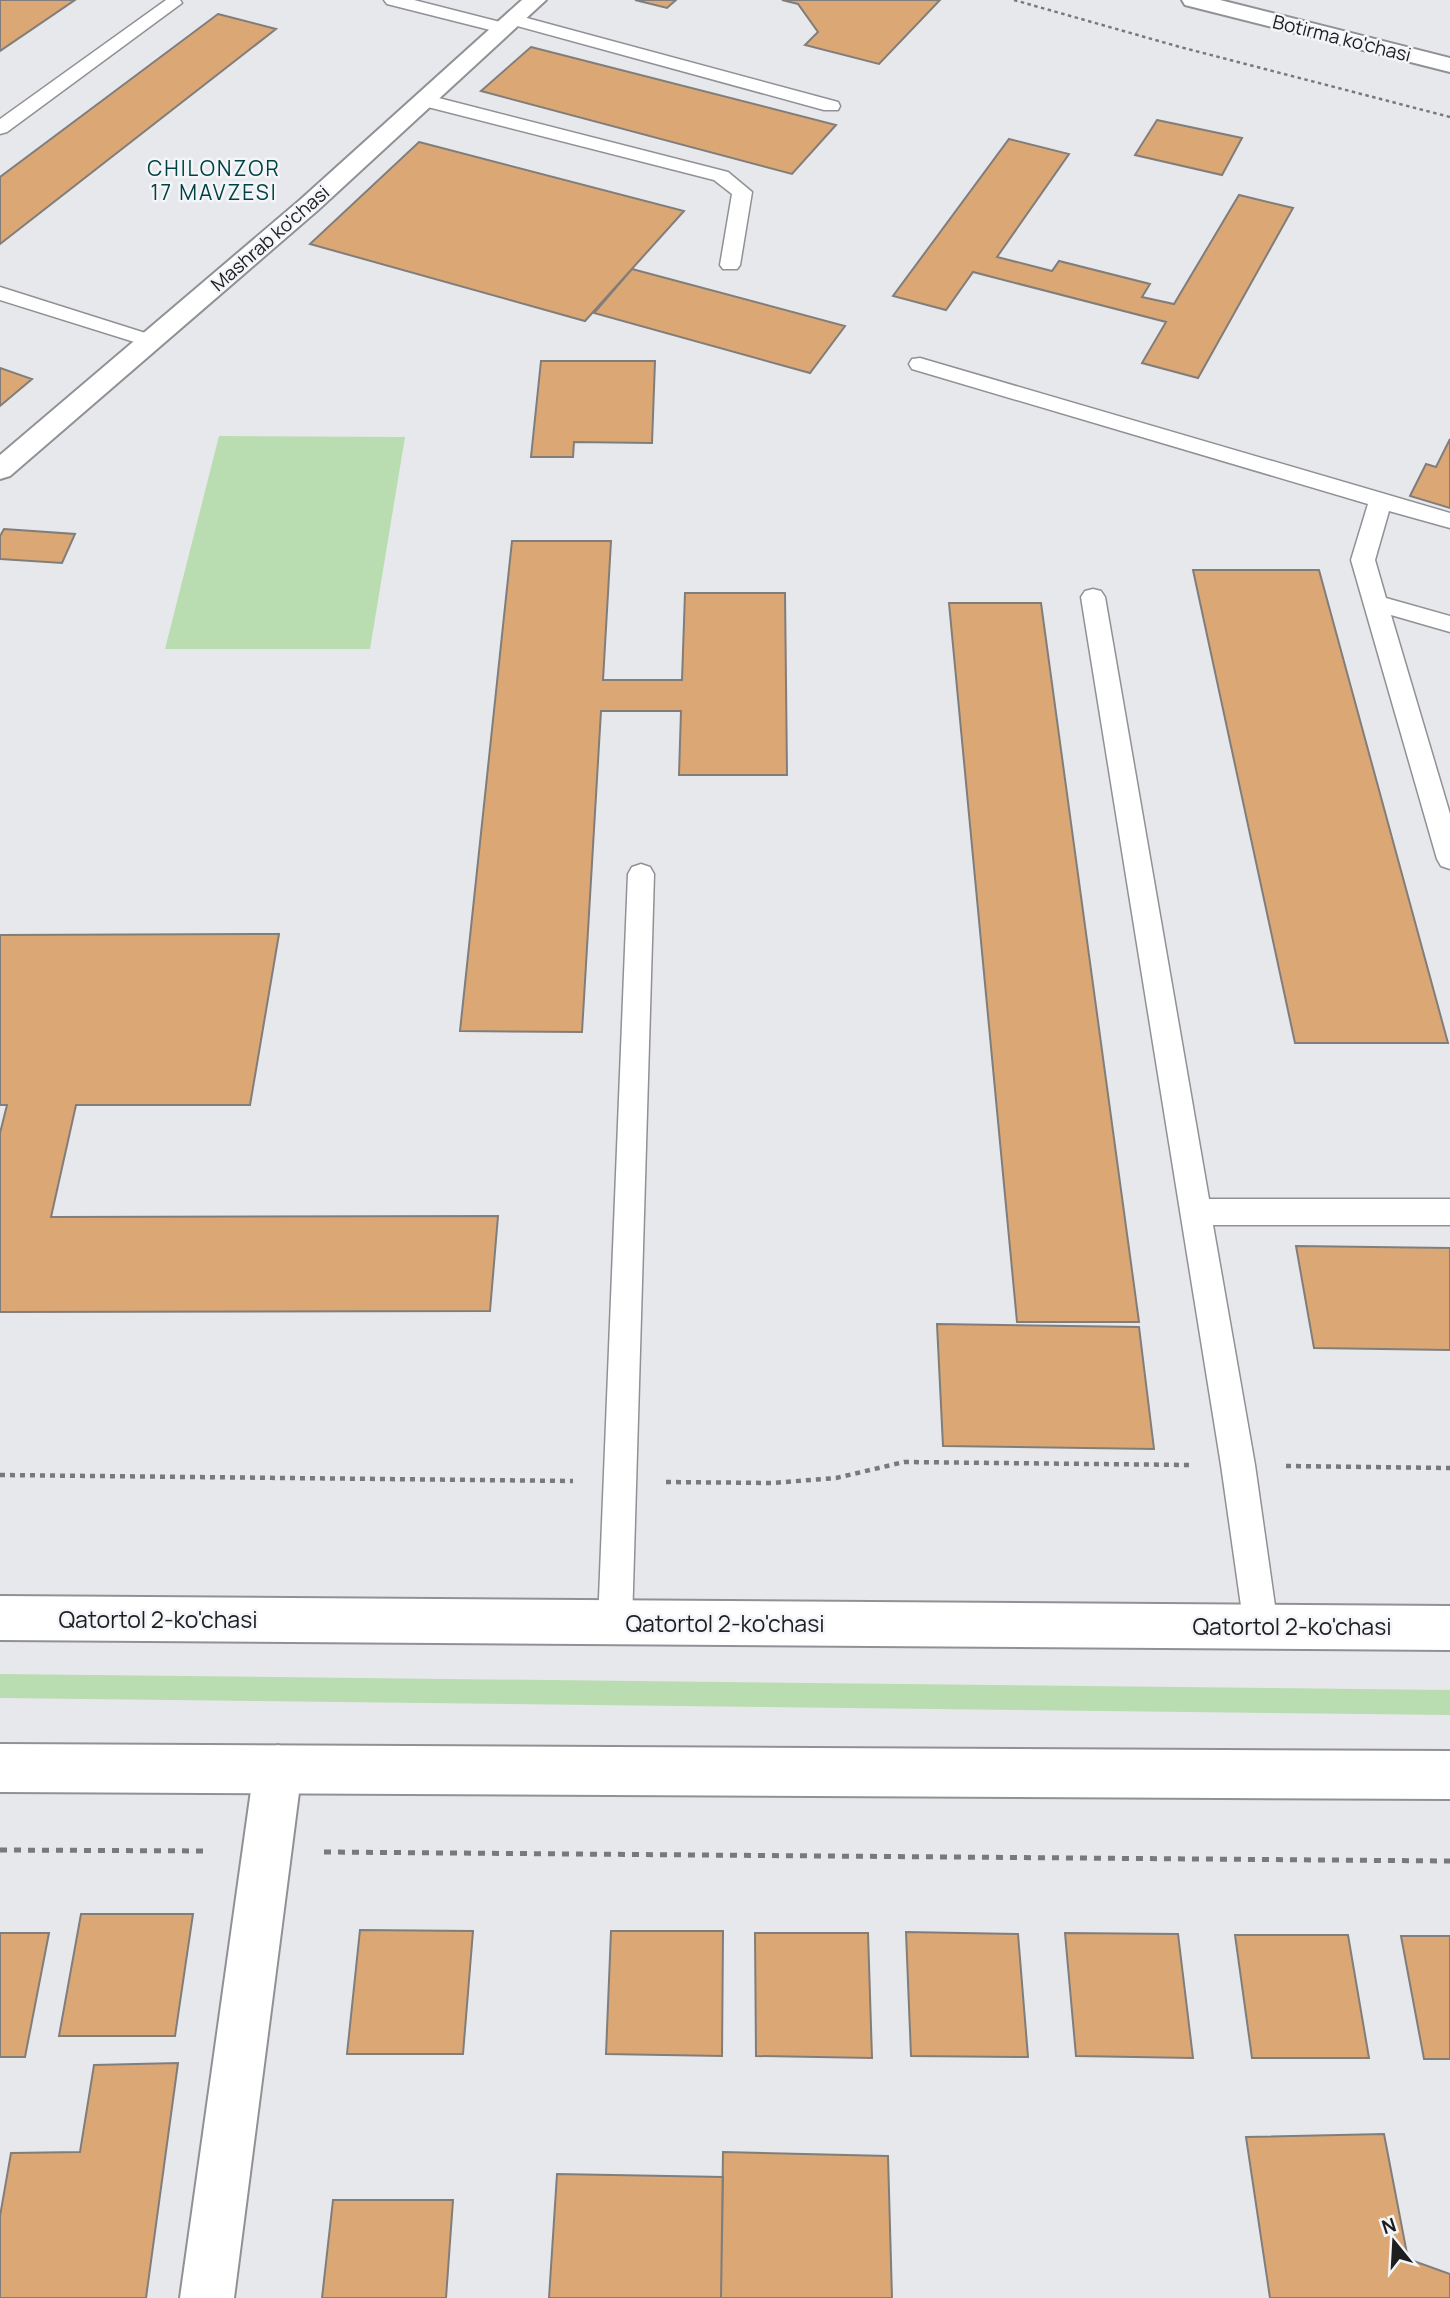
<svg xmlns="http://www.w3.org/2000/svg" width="1450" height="2298" font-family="Manrope,sans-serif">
  <rect width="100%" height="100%" fill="#e7e8ec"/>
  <path fill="#badcb1" d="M219,436L405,437L370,649H165Z
    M0,1674L1450,1690V1715L0,1698Z"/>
  <path fill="#dba875" stroke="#807d7b" stroke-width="2" d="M0,0H75L0,51Z
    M635,0H676L667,8Z
    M782,0H940L879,64L805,45L818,32L798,4Z
    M218,14L276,29L0,244V177Z
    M531,47L836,125L792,174L481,91Z
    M1157,120L1242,138L1222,175L1135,155Z
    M1009,139L1069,154L997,257L1052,271L1059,261L1150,284L1142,297L1174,304L1239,195L1293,208L1198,378L1142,363L1166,322L973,272L946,310L893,296Z
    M419,142L684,211L585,321L310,244Z
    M632,269L845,326L810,373L594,313Z
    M541,361H655L652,443L574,442L573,457H531Z
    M0,368L32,379L0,406Z
    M1450,439V508L1410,496L1426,464L1436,467Z
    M4,529L75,534L62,563L0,559V536Z
    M512,541H611L603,680H682L685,593H785L787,775H679L681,711H601L582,1032L460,1031Z
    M1193,570H1319L1448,1043H1295Z
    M949,603H1041L1139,1322H1017Z
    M279,934L250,1105H76L51,1217L498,1216L490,1311L0,1312V1133L7,1105H0V935Z
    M1296,1246L1450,1248V1350L1314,1348Z
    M937,1324L1139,1327L1154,1449L943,1446Z
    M81,1914H193L175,2036H59Z
    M360,1930L473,1931L463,2054H347Z
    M611,1931H723L722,2056L606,2054Z
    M906,1932L1018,1934L1028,2057L911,2056Z
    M0,1933H49L25,2057H0Z
    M755,1933H868L872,2058L756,2056Z
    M1065,1933L1178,1934L1193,2058L1076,2056Z
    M1235,1935H1348L1369,2058H1252Z
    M1401,1936H1450V2059H1424Z
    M178,2063L146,2298H0V2216L11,2153L80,2152L94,2065Z
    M1384,2134L1408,2259L1450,2274V2298H1270L1246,2137Z
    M723,2152L888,2156L892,2298H721Z
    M557,2174L723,2177L721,2298H549Z
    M333,2200H453L446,2298H322Z"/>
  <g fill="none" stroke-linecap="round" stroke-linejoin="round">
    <g stroke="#909194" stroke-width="3">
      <path id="lane" d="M166,0H180L182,3L7,132L0,134V119Z
        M384,0H414L508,24L511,28L502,33L387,4Z
        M512,14L838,102L840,106L838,110H824L506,23L503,19L506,15Z
        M423,94L728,172L752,192L740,265L737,269H723L720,265L732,194L714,180L416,104L414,100Z
        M0,287L158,337L162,341L158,345H144L0,300Z
        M920,358L1450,513V528L1389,511L1375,560L1386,598L1450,616V632L1391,615L1450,814V869L1441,866L1437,859L1351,560L1368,504L912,369L909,364L912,359Z
        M1093,589L1101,591L1105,597L1209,1199H1450V1225H1213L1255,1465L1278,1627L1273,1639L1261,1644L1249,1639L1244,1627L1221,1465L1081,597L1085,591Z
        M641,864L650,867L654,874L632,1623L627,1635L615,1640L603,1635L598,1623L628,874L632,867Z"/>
    </g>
    <g stroke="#909194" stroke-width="4">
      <path id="street" d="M522,0H546L318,210L10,476L0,479V455L300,200Z
        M1182,0H1220L1450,58V72L1185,5Z
        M278,1745L295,1752L302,1769L234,2298H180L254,1769L261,1752Z"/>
    </g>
    <g stroke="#909194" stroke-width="4">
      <path id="secondary" d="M0,1596L1450,1606V1650L0,1640Z
        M0,1744L1450,1751V1799L0,1792Z"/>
    </g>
    <path stroke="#78797b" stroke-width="2.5" stroke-dasharray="3.5 3.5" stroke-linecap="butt" d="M1014,0L1180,47L1450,117"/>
    <path stroke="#78797b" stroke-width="4.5" stroke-dasharray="5 5" stroke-linecap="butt" d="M1286,1466L1450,1468
      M0,1475L573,1481
      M666,1482L772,1483L836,1478L904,1462L1190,1465"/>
    <path stroke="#78797b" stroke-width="5" stroke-dasharray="7 7" stroke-linecap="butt" d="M0,1850L210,1851
      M324,1852L1450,1861"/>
    <use href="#lane" fill="#fff" fill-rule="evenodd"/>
    <use href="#street" fill="#fff" fill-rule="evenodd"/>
    <use href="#secondary" fill="#fff" fill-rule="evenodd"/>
  </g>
  <g text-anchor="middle" stroke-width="5" stroke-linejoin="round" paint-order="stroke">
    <g font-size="19" fill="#1d1e1f" stroke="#f4f5f9">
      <text transform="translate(1342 38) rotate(14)" y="7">Botirma ko'chasi</text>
      <text transform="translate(270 238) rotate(-41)" y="7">Mashrab ko'chasi</text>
    </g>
    <g font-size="21" letter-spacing="2" fill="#004241" stroke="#f4f5f9">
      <text x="214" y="176">CHILONZOR<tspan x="214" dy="24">17 MAVZESI</tspan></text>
    </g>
    <g font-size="23" fill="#1d1e1f" stroke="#f4f5f9">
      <text x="158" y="1628">Qatortol 2-ko'chasi</text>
      <text x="725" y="1632">Qatortol 2-ko'chasi</text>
      <text x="1292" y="1635">Qatortol 2-ko'chasi</text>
    </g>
  </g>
  <g transform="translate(1394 2242) rotate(342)" stroke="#f4f5f9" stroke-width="5" paint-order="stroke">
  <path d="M0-5L12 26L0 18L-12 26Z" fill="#1d1e1f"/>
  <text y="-10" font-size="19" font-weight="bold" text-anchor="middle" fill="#1d1e1f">N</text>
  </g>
</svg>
